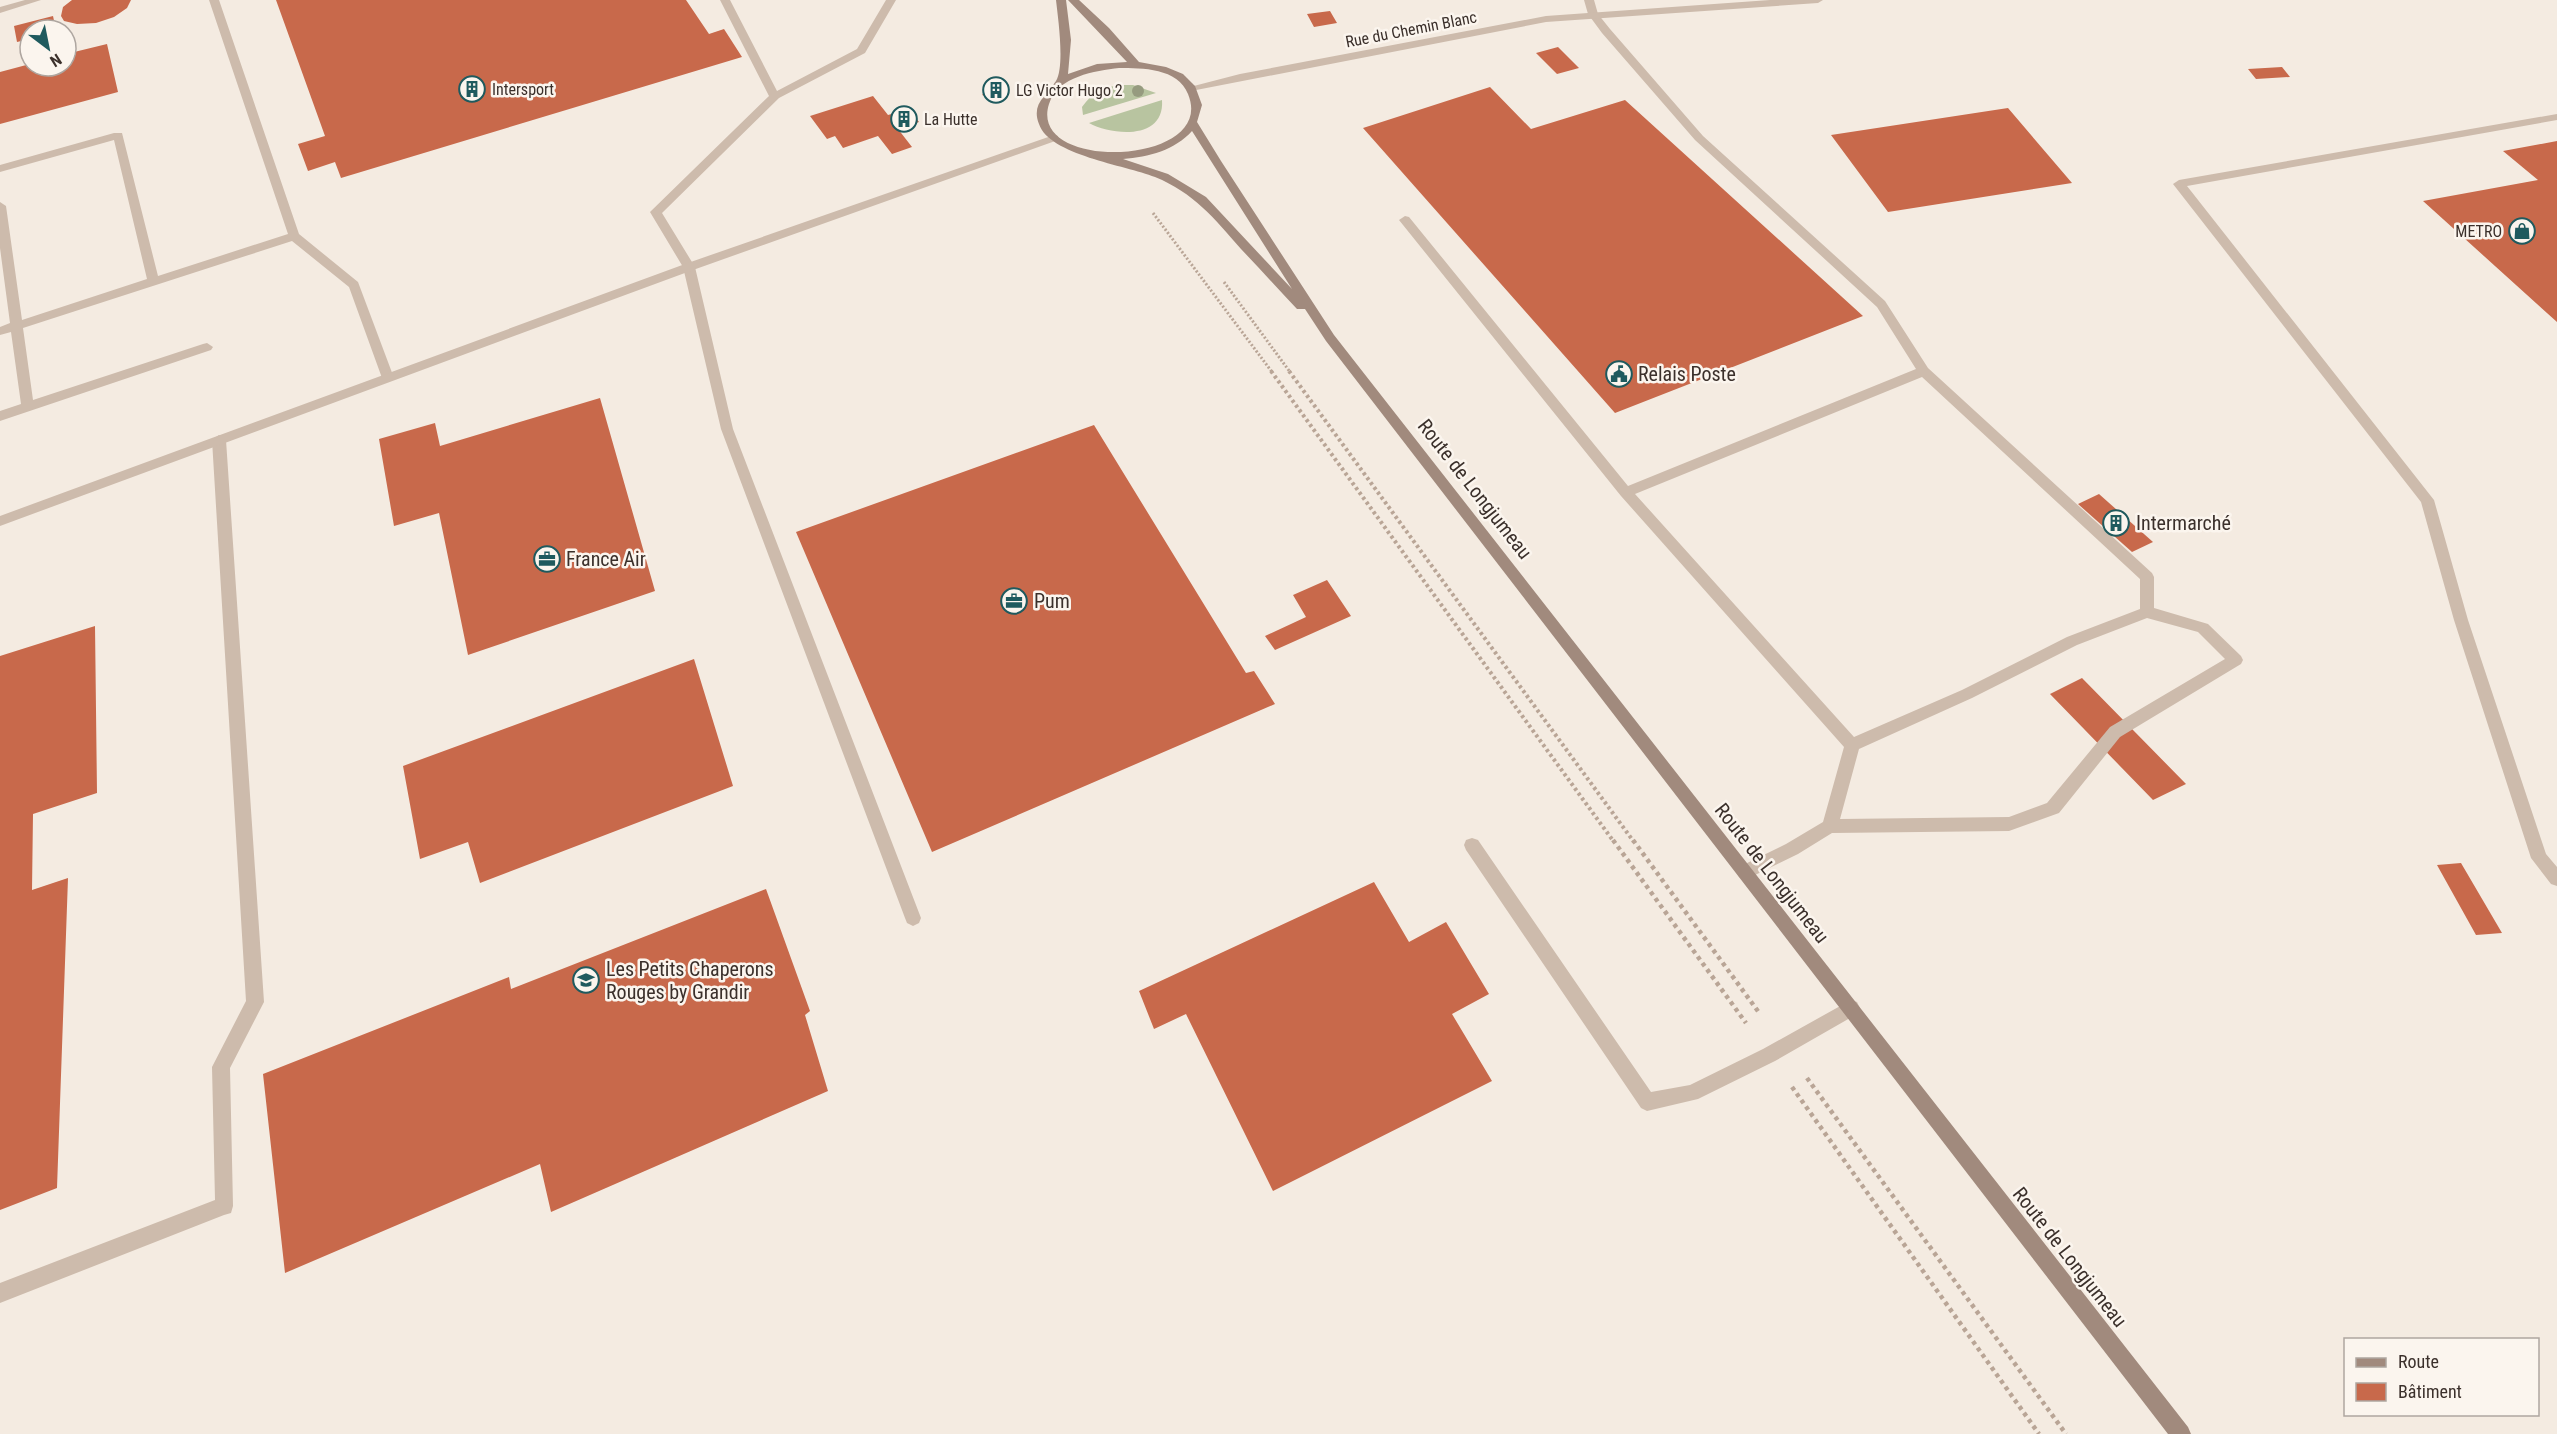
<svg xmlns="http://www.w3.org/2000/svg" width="2557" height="1434" font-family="'Roboto Condensed',sans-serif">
  <rect width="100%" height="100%" fill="#f4ebe1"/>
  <path fill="#b8c4a0" d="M1119,85H1133L1156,93L1083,115L1082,107C1092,93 1102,88 1119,85Z
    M1162,100C1165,140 1113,136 1089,123Z"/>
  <path fill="#c8694b" d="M72,0H131L127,8L114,17L96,23L77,24L64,21L61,16L63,7Z
    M276,0H686L709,34L724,29L742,57L341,178L335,162L308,171L298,144L325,136Z
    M1330,11L1337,23L1314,27L1307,14Z
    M53,16L56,30H30V39L17,42L14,26Z
    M107,44L118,92L0,124V72L30,64V66H66V54Z
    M1558,47L1579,68L1557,74L1536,53Z
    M2282,67L2290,77L2256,79L2248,69Z
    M995,81L1009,85L997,99L982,95Z
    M1490,87L1531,129L1625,100L1863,316L1615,413L1363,128Z
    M873,96L888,115L909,109L919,122L898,129L912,147L892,154L878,136L843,148L835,136L827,139L810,116Z
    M2008,108L2072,183L1888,212L1831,135Z
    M2557,141V322L2423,201L2538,180L2503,151Z
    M600,398L655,591L468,655L439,513L394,526L379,439L435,423L440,446Z
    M1094,425L1246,673L1254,671L1275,704L932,852L796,532Z
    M2099,494L2153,542L2132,552L2078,504Z
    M1327,580L1351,616L1275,650L1265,636L1306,617L1293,595Z
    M95,626L97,793L33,814L32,890L68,878L57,1188L0,1210V656Z
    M694,659L733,786L480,883L468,842L420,859L403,766Z
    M2082,678L2186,784L2153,800L2050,694Z
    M2461,863L2502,933L2476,935L2437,865Z
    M1374,882L1409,942L1446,922L1489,994L1452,1014L1492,1081L1273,1191L1186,1014L1154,1029L1139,991Z
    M766,889L810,1011L805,1015L828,1091L551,1212L540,1164L285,1273L263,1074L509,977L511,989Z"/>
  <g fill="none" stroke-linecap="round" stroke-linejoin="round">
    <path stroke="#b9a596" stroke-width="3" stroke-dasharray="2 2" stroke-linecap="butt" d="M1153,213L1272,372
      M1224,282L1290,372"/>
    <path stroke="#b9a596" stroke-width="4" stroke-dasharray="3 3" stroke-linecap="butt" d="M1271,371L1614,842
      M1289,371L1634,842"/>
    <path stroke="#b9a596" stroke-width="4.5" stroke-dasharray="4 4" stroke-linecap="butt" d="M1613,840L1746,1023
      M1633,840L1760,1014
      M1807,1078L2066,1434
      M1792,1087L2039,1434"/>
    <path fill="#cdbbac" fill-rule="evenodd" d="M25,0H41L0,13V7Z
      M209,0H219L299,234L358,282L394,378L388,382L382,378L349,287L292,241L23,328L33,400L203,344L207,343L213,347L211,350L0,421V411L21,404L11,332L0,335V327L10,323L0,248V202L6,206L22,320L147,279L114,140L0,172V165L114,133H122L158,276L288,234Z
      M720,0H730L777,91L857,49L886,0H896L865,53L779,98L662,213L695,267L733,429L921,918L919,923L913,926L907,923L905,918L721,429L683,267L650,212L769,96Z
      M1584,0H1594L1598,14L1610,29L1703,136L1885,301L1928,368L2152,573L2154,577V608L2208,624L2241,656L2243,660L2241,664L2120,737L2059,813L2009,831L1832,833L1798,854L1751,877L1745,879L1739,877L1737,872L1739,867L1786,844L1823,822L1844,747L1621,496L1399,220L1405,216L1409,217L1628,486L1916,369L1877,307L1695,140L1602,33L1588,14ZM1922,377L2140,579V609L2067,637L1962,690L1854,737L1635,494ZM2147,618L2198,632L2225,659L2110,727L2047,803L2009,817L1840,819L1859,749L1972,698L2077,645Z
      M2557,114V120L2187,186L2434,500L2468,620L2546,854L2557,867V886L2551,884L2531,858L2454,620L2421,502L2173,184L2179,180Z
      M219,435L226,440L264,1002L230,1068L233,1206L231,1213L224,1215L0,1303V1283L215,1200L212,1067L246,1001L212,440Z
      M1472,838L1478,840L1651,1092L1690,1085L1763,1049L1851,1000L1857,1002L1860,1008L1857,1014L1775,1061L1698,1099L1647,1111L1641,1108L1466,850L1464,845L1466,840Z"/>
    <path fill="#cdbbac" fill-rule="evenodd" d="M1770,0H1823L1818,3L1546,22L1191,91L1186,88L1240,74L1546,16Z
      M1054,135L1058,136V140L693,270L0,526V516L685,264Z"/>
    <path fill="#a18a7d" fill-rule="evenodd" d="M1056,0H1066L1071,40L1068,74L1097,64L1127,62L1068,0H1079L1109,28L1139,62L1166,67L1183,74L1195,86L1202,105L1197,122L1221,161L1334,335L2188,1427L2191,1434H2168L1326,341L1305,309H1297C1278,289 1260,269 1241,249C1214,218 1194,193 1155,177C1125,165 1049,155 1039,124C1031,104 1046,96 1056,81C1065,66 1058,18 1056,0ZM1119,68C1142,68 1178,68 1188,94C1218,166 1027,173 1049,104C1058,76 1095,71 1119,68ZM1192,131L1292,289L1206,197L1168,174L1123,159C1149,157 1175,150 1192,131Z"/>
  </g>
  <circle fill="#969b7f" cx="1138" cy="91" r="6"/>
  <defs>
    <g id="building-ring" transform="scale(1.35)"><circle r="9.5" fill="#fbf5ee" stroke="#1f5a5e" stroke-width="1.5"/><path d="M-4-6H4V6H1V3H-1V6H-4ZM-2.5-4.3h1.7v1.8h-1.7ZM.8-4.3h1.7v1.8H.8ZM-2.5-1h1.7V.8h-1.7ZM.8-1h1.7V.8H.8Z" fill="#1f5a5e"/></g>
    <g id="shop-ring" transform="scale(1.35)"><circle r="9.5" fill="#fbf5ee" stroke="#1f5a5e" stroke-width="1.5"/><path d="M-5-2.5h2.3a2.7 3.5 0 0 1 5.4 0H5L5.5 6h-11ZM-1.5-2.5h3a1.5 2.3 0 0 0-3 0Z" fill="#1f5a5e"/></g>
    <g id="civic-ring" transform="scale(1.35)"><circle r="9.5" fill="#fbf5ee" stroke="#1f5a5e" stroke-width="1.5"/><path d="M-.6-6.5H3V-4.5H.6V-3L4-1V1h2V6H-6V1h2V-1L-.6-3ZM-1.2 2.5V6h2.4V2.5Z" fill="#1f5a5e"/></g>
    <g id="office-ring" transform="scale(1.35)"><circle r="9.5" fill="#fbf5ee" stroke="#1f5a5e" stroke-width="1.5"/><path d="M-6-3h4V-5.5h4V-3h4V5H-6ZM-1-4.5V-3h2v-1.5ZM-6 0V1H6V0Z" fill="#1f5a5e"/></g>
    <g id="school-ring" transform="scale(1.35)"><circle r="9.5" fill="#fbf5ee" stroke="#1f5a5e" stroke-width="1.5"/><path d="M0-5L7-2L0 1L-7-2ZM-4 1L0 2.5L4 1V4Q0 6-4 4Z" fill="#1f5a5e"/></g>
  </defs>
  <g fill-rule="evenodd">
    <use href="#building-ring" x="472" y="89"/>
    <use href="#building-ring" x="996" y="90"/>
    <use href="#building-ring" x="904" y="119"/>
    <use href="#shop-ring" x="2522" y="231"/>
    <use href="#civic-ring" x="1619" y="374"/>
    <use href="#building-ring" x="2116" y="523"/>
    <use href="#office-ring" x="547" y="559"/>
    <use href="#office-ring" x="1014" y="601"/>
    <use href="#school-ring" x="586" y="980"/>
  </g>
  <g text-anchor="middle" stroke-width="5" stroke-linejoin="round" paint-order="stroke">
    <g font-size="16" fill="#3b302b" stroke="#fbf5ee">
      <text transform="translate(1411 29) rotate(-11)" y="6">Rue du Chemin Blanc</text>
    </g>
    <g font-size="16" fill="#3b302b" stroke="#fbf5ee" text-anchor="start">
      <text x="492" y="95">Intersport</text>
      <text x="1016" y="96">LG Victor Hugo 2</text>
      <text x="924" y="125">La Hutte</text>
      <text x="2502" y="237" text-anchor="end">METRO</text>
    </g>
    <g font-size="20" fill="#3b302b" stroke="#fbf5ee" text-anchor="start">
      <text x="1638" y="381">Relais Poste</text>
      <text x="2136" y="530">Intermarché</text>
      <text x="566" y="566">France Air</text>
      <text x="1034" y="608">Pum</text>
      <text x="606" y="976">Les Petits Chaperons<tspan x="606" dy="23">Rouges by Grandir</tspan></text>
    </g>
    <g font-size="20" fill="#3b302b" stroke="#fbf5ee">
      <text transform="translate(1475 489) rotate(52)" y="7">Route de Longjumeau</text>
      <text transform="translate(1772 873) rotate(52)" y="7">Route de Longjumeau</text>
      <text transform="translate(2070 1257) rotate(52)" y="7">Route de Longjumeau</text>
    </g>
  </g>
  <rect x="2344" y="1338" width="195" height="78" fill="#fbf5ee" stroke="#aea6a0" stroke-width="1.5"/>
  <rect x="2356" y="1358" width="30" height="9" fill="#a18a7d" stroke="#aea6a0" stroke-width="1.5"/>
  <text x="2398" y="1368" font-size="18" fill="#3b302b">Route</text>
  <rect x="2356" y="1383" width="30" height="18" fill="#c8694b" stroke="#aea6a0" stroke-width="1.5"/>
  <text x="2398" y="1398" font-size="18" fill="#3b302b">Bâtiment</text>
  <g transform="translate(48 48) rotate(148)"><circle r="28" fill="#fbf5ee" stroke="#aea6a0" stroke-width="1.5"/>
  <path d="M0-4.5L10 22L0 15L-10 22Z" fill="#1f5a5e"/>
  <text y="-9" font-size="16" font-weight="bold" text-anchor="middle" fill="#3b302b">N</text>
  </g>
</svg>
